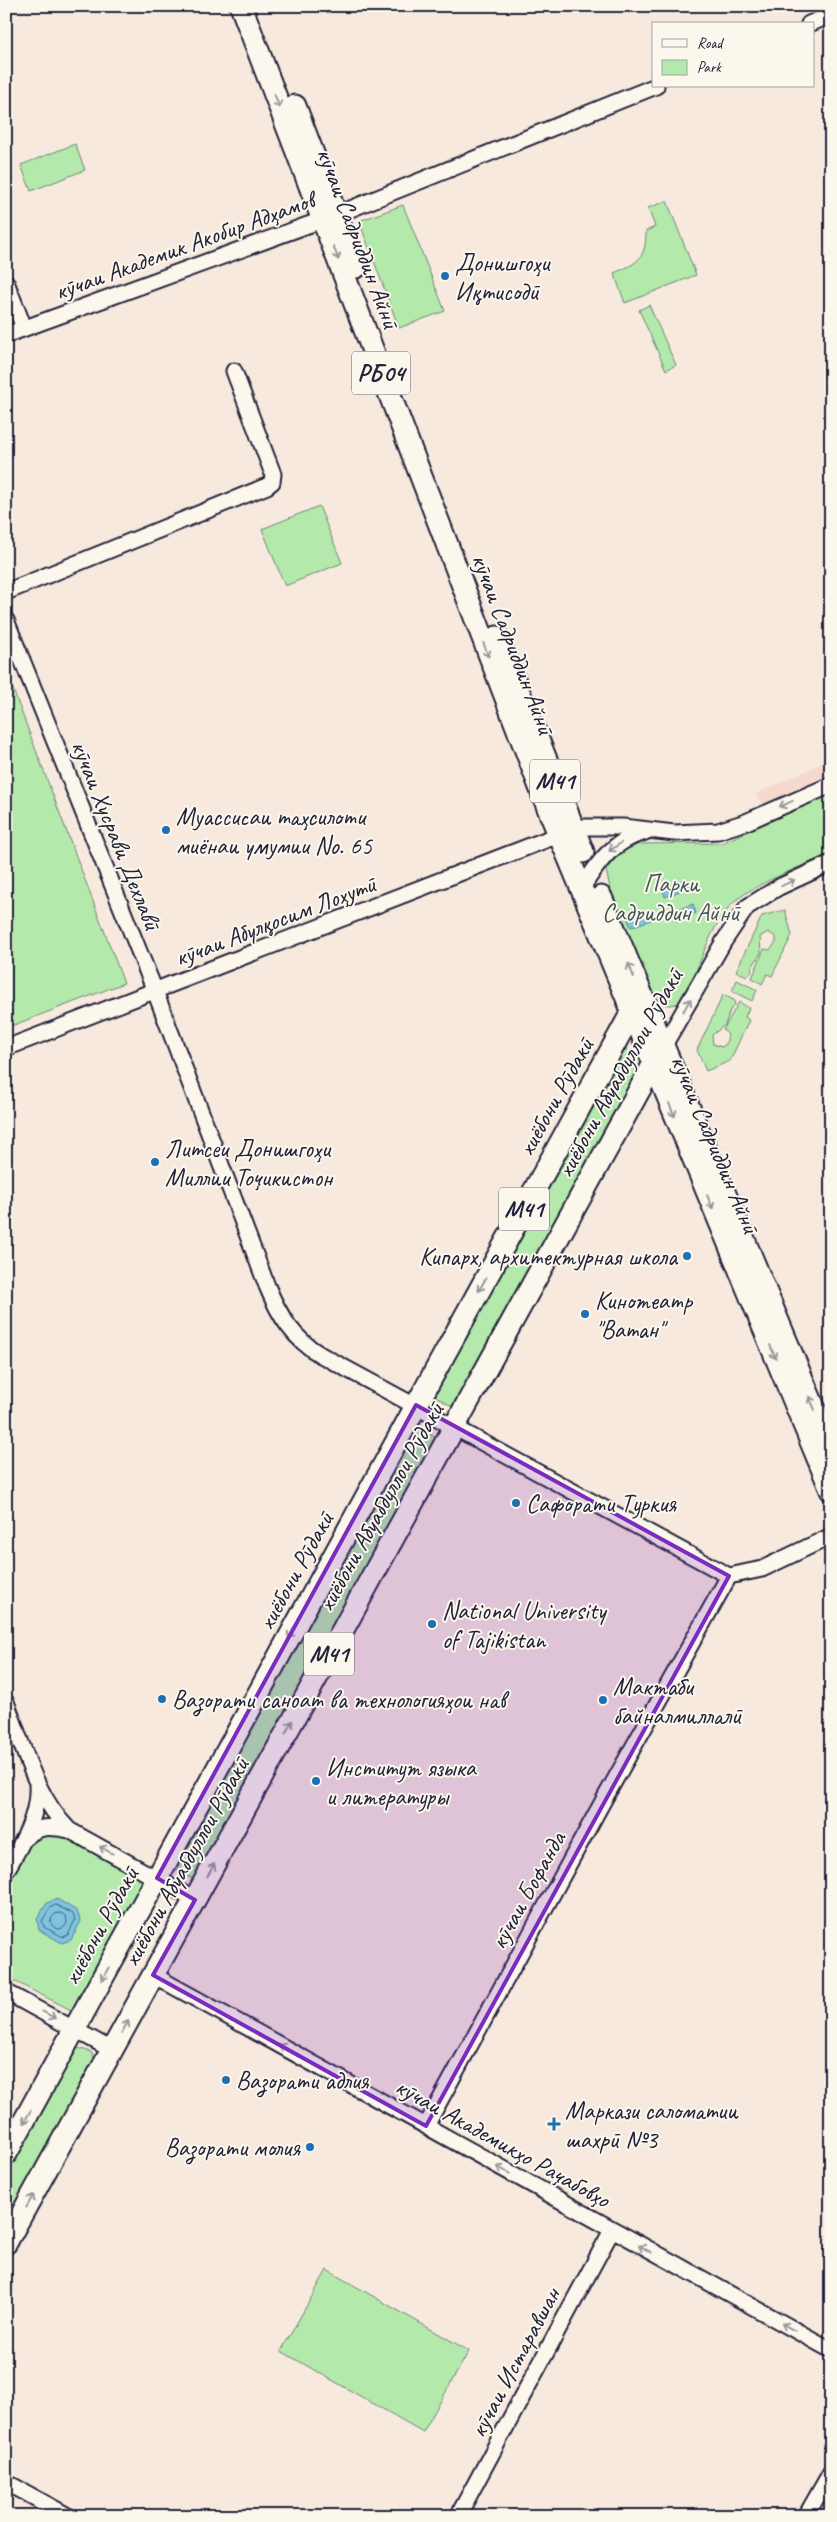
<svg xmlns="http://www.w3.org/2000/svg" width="837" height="2522" font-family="Caveat,sans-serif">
  <rect width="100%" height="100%" fill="#f8e9de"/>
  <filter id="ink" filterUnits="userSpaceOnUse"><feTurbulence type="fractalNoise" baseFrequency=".02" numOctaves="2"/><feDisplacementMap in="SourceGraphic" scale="10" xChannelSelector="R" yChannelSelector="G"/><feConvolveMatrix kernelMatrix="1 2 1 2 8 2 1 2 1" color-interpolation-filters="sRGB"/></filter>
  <g filter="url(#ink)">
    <path fill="#f5d9ce" d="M831,759V778L764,809L756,794Z"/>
    <path fill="#b3e9ab" stroke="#6a8673" d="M75,144L85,170L31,191L21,165Z
      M667,201L696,275L625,303L614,273C638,263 646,259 646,231L655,227L648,208Z
      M403,205L445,311L399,328L359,221Z
      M649,305L676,365L666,370L639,310Z
      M319,506L342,563L285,586L262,529Z
      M12,687L124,983L6,1028V689Z
      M831,794V853C804,866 751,884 731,905C707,931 699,971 682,1002C669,1007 663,1006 652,997L610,888L606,870L619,854L635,844L722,843Z
      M785,910L792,935L772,976L767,974L762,984L752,978L764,949L770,950L776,942V937L768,932L760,937L761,953L752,967L751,973L747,976L736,971L762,916Z
      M737,980L757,990L752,1001L732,991Z
      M723,995L734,1000L735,1005L730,1010L725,1025L712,1035L713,1044L722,1047L726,1044L728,1035L723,1030L739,1002L749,1008L745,1017L749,1020L730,1061L706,1071L697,1050Z
      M625,1046L640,1079L453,1407L428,1392Z
      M412,1424L437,1438L194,1880L170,1866Z
      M41,1834H67L145,1880L75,2012L6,1977V1882L29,1840Z
      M78,2048L91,2052L96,2060L6,2226V2165L66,2055Z
      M327,2270L469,2351L423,2432L281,2351Z"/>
    <path fill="#7ec3df" stroke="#59839d" d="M687,878L690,887L665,897L662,888Z
      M693,904L696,913L675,921L671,912Z
      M652,909L656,918L631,927L627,918Z
      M57,1899L77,1911L81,1921L71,1940L62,1943L39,1930L37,1919L47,1903Z"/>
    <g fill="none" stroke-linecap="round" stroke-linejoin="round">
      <path stroke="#47627d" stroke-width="1" d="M56,1905L73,1914L75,1920L68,1935L63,1937L44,1927L42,1921L50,1908Z
        M51 1921a8 8 0 1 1 16 0a8 8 0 1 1-16 0Z"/>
      <g stroke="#22223b" stroke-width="19">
        <path id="minor" d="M809,24L831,15
          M6,282L24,328
          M6,335L338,214L656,86
          M6,592L267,486L272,482L273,474L234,371
          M6,620L155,991L267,1286C279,1315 293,1339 321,1355L729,1576L762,1569L831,1536
          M582,888C599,861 613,841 645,832
          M663,1047L724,941L747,907L779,887L831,863
          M6,1048L579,827H623L674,833L718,831L746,822L831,785
          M6,1702C23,1745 35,1796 69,1830L195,1900
          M24,1839C38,1825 50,1826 69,1830
          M6,1871C21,1845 39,1816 37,1785
          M153,1975L831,2350
          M6,1992L112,2050
          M426,2126L602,1803L729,1576
          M6,2482L68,2516
          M458,2516L612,2230
          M806,2516L831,2472"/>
      </g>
      <g stroke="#22223b" stroke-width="25">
        <path id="highway" d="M241,6L548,808L831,1490
          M295,106L356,267
          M497,637L583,852
          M601,897L831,1448
          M6,2154L632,1012
          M6,2243L658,1056"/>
      </g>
      <use href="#minor" stroke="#fbf7ec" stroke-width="15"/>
      <use href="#highway" stroke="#fbf7ec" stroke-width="21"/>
    </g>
    <defs><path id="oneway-shaft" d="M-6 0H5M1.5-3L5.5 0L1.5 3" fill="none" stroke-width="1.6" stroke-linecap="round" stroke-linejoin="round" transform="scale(1.25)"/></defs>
    <g stroke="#99979c">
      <use href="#oneway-shaft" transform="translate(277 101) rotate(69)"/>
      <use href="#oneway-shaft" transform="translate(336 253) rotate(69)"/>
      <use href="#oneway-shaft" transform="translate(486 650) rotate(69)"/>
      <use href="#oneway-shaft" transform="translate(786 804) rotate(156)"/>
      <use href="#oneway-shaft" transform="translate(615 847) rotate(145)"/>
      <use href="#oneway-shaft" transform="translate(788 883) rotate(-25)"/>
      <use href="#oneway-shaft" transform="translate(631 970) rotate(-112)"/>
      <use href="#oneway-shaft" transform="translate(687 1005) rotate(-60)"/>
      <use href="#oneway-shaft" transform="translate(672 1110) rotate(67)"/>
      <use href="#oneway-shaft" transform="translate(710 1202) rotate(67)"/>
      <use href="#oneway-shaft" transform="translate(482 1285) rotate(119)"/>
      <use href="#oneway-shaft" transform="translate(773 1352) rotate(67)"/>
      <use href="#oneway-shaft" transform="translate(812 1403) rotate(-113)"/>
      <use href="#oneway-shaft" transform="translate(292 1632) rotate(119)"/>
      <use href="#oneway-shaft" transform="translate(289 1727) rotate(-61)"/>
      <use href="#oneway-shaft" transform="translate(106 1850) rotate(-151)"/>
      <use href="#oneway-shaft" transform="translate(211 1870) rotate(-61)"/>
      <use href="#oneway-shaft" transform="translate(105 1974) rotate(119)"/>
      <use href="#oneway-shaft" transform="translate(49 2015) rotate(28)"/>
      <use href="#oneway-shaft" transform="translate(125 2027) rotate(-61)"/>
      <use href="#oneway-shaft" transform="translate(285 2048) rotate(-151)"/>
      <use href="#oneway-shaft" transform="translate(27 2117) rotate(119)"/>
      <use href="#oneway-shaft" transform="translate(503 2170) rotate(-151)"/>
      <use href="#oneway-shaft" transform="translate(30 2201) rotate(-61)"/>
      <use href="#oneway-shaft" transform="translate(645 2249) rotate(-151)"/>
      <use href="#oneway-shaft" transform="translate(788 2327) rotate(-151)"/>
    </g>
  </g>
  <path fill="#7b2cbf" fill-opacity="0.2" stroke="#7b2cbf" stroke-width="4" stroke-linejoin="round" d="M416,1405L729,1576L426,2126L153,1975L195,1900L157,1878Z"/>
  <g fill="#1f6fb2" stroke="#fbf7ec" stroke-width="2">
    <circle cx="445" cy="276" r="5"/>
    <circle cx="166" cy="830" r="5"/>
    <circle cx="155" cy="1162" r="5"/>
    <circle cx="687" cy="1256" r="5"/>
    <circle cx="585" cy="1314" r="5"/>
    <circle cx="516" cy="1503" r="5"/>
    <circle cx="432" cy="1624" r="5"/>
    <circle cx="162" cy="1699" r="5"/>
    <circle cx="603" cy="1700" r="5"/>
    <circle cx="316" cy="1781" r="5"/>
    <circle cx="226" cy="2080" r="5"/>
    <path d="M551.5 2116.5h5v5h5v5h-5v5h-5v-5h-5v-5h5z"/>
    <circle cx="310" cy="2147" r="5"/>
  </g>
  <g text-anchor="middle" stroke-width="4" stroke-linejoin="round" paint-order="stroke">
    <g fill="#fbf7ec" stroke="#636270" stroke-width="1">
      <rect x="352" y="351.5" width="58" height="43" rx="4"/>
      <rect x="530" y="759.5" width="50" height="43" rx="4"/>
      <rect x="499" y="1187.5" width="50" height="43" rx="4"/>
      <rect x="304" y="1632.5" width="50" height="43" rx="4"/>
    </g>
    <g font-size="24" font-weight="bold" fill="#22223b">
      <text x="381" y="381">РБ04</text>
      <text x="555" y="789">M41</text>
      <text x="524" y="1217">M41</text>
      <text x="329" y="1662">M41</text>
    </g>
    <g font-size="25" fill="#22223b" stroke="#fbf7ec">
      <text transform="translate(359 238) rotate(69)" y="9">кӯчаи Садриддин Айнӣ</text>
      <text transform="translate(184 245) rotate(-20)" y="9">кӯчаи Академик Акобир Адҳамов</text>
      <text transform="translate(514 644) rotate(69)" y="9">кӯчаи Садриддин Айнӣ</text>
      <text transform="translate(117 835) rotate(68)" y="9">кӯчаи Хусрави Дехлавӣ</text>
      <text transform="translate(275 920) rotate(-21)" y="9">кӯчаи Абулқосим Лоҳутӣ</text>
      <text transform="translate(619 1072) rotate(-61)" y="9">хиёбони Абуабдуллои Рӯдакӣ</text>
      <text transform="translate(555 1096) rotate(-61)" y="9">хиёбони Рӯдакӣ</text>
      <text transform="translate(716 1144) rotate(67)" y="9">кӯчаи Садриддин Айнӣ</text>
      <text transform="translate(380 1506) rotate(-61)" y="9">хиёбони Абуабдуллои Рӯдакӣ</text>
      <text transform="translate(295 1570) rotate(-61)" y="9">хиёбони Рӯдакӣ</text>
      <text transform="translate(185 1861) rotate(-61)" y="9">хиёбони Абуабдуллои Рӯдакӣ</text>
      <text transform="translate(527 1890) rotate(-61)" y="9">кӯчаи Бофанда</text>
      <text transform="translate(100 1925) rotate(-61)" y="9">хиёбони Рӯдакӣ</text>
      <text transform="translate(503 2142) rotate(29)" y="9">кӯчаи Академикҳо Раҷабовҳо</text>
      <text transform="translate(514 2362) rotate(-62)" y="9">кӯчаи Истаравшан</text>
    </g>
    <g font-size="25" fill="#22223b" stroke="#fbf7ec" text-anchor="start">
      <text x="455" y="271">Донишгоҳи<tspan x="455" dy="29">Иқтисодӣ</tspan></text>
      <text x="176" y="825">Муассисаи таҳсилоти<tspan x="176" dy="29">миёнаи умумии No. 65</tspan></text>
      <text x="165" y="1157">Литсеи Донишгоҳи<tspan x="165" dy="29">Миллии Тоҷикистон</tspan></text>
      <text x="677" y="1265" text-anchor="end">Кипарх, архитектурная школа</text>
      <text x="595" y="1309">Кинотеатр<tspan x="595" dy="29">"Ватан"</tspan></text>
      <text x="526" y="1512">Сафорати Туркия</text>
      <text x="442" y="1619">National University<tspan x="442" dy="29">of Tajikistan</tspan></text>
      <text x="613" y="1695">Мактаби<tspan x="613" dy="29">байналмиллалӣ</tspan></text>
      <text x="172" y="1708">Вазорати саноат ва технологияҳои нав</text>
      <text x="326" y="1776">Институт языка<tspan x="326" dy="29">и литературы</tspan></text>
      <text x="236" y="2089">Вазорати адлия</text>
      <text x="565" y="2119">Маркази саломатии<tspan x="565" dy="29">шахрӣ №3</tspan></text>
      <text x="300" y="2156" text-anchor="end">Вазорати молия</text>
    </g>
    <g font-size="25" fill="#465457" stroke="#fbf7ec">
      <text x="671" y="892">Парки<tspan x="671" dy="29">Садриддин Айнӣ</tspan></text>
    </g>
  </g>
  <rect width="837" height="2522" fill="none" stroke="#fbf7ec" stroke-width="25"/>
  <rect x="12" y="12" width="812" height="2497" fill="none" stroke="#22223b" stroke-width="2" filter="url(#ink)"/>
  <rect x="652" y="22" width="162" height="65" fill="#fbf7ec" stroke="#a4a2a5"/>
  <rect x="662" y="39" width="25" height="8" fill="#fbf7ec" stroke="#a4a2a5"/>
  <text x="697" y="48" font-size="15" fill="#22223b">Road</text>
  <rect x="662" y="60" width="25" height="15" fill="#b3e9ab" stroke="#a4a2a5"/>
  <text x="697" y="72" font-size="15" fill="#22223b">Park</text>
</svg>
